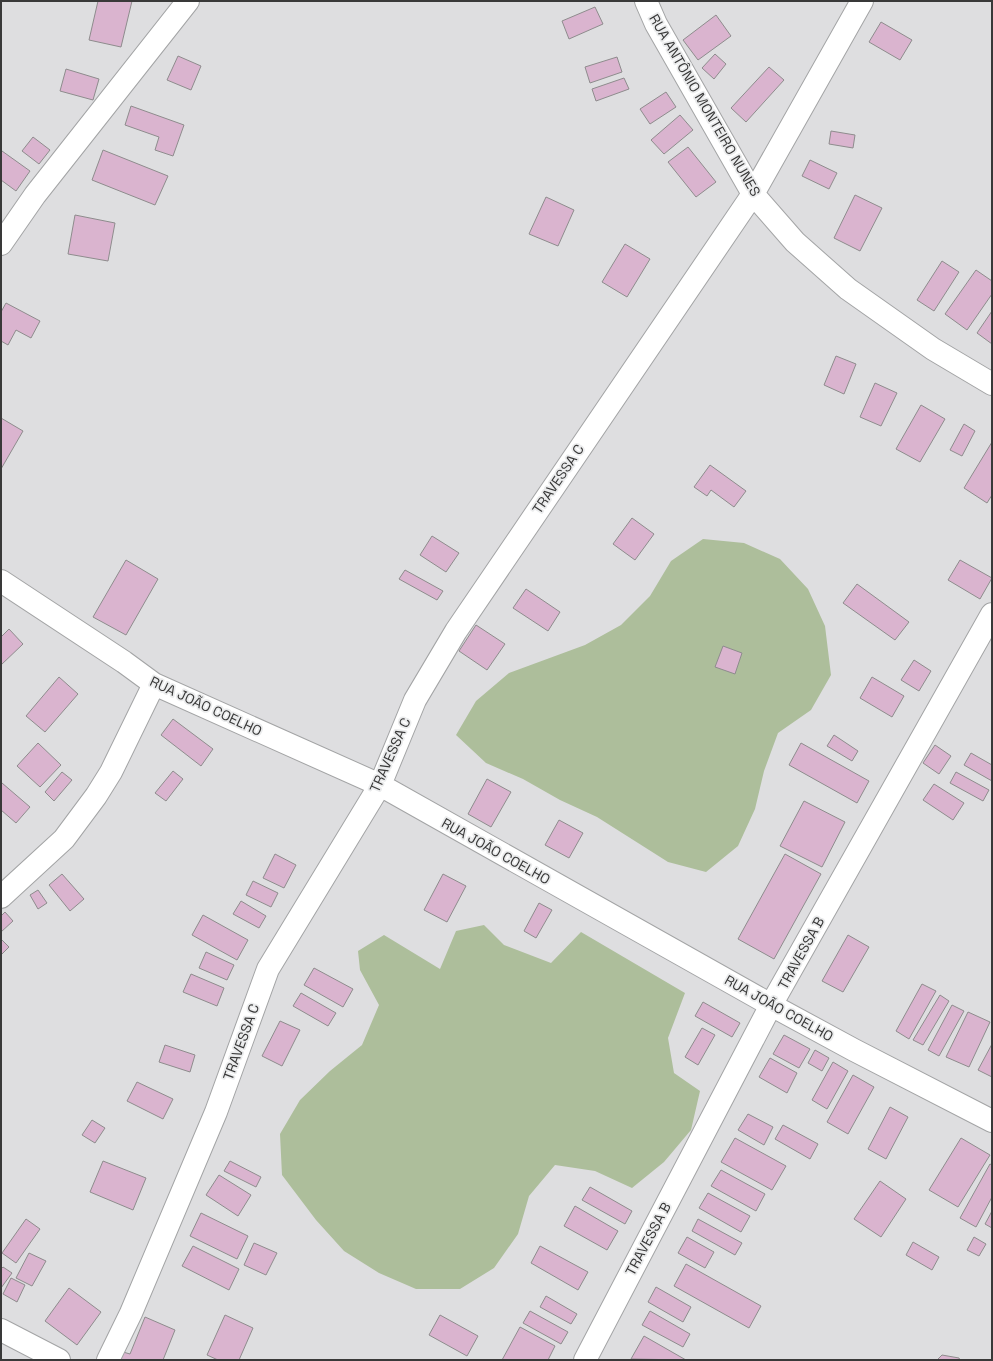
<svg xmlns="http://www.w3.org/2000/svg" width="993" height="1361" font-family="'Space Grotesk',sans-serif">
  <rect width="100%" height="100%" fill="#dedee0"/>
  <path fill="#adbe9b" d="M703,539L744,543L780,559L808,589L825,626L831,675L811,710L778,733L764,771L755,809L738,846L706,872L668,862L597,817L560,800L523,779L486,763L456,735L476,701L509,673L585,645L621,625L650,596L671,561Z
    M484,925L504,945L551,963L581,932L685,993L668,1038L674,1073L700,1091L691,1130L664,1162L632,1188L595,1171L555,1165L529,1196L518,1234L494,1268L460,1289H416L379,1273L344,1251L316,1220L282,1175L280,1134L300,1100L330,1071L362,1045L379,1005L360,970L358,951L384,935L440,969L456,931Z"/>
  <path fill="#dab4cf" stroke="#8e8c8d" d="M98,1H132L121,47L89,40Z
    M595,7L603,24L569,39L562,21Z
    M716,15L731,36L698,60L683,40Z
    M881,22L912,40L900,60L869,42Z
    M715,54L726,64L714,79L702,68Z
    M178,56L201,66L191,90L167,80Z
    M617,57L622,72L590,83L585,67Z
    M769,67L784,80L746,122L731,108Z
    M66,69L99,79L93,100L60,91Z
    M624,78L629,89L596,101L592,89Z
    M666,92L676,107L650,124L640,109Z
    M131,106L184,125L173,156L155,150L159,137L125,125Z
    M680,115L693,130L664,154L651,140Z
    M831,131L855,135L853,148L829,144Z
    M33,137L50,150L39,164L22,151Z
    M688,147L716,182L696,197L668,162Z
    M103,150L168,176L155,205L92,180Z
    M2,151L30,171L16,191L1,180V153Z
    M810,160L837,173L829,189L802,176Z
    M855,195L882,208L860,251L834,238Z
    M546,197L574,210L558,246L529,234Z
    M75,215L115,223L108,261L68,254Z
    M625,244L650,259L627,297L602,282Z
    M942,261L959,272L934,311L917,300Z
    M976,270L992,281V294L967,330L945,314Z
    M6,303L40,321L31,338L16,330L8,345L1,341V312Z
    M992,311V344L977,333Z
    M836,356L856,364L844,394L824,385Z
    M875,383L897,393L881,426L860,417Z
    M921,405L945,419L920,462L896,449Z
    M1,418L23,431L1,469Z
    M964,424L975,431L962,456L950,450Z
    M992,442V495L987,503L964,488Z
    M710,465L746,491L734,507L711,490L707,496L694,487Z
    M632,518L654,534L635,560L613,544Z
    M432,536L459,553L446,572L420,555Z
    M126,560L158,579L126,635L93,617Z
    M960,560L992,578L980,599L948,580Z
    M405,570L443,591L437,600L399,579Z
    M857,584L909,622L895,640L843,603Z
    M526,589L560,612L548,631L513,608Z
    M476,625L505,644L487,670L459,651Z
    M9,629L23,644L1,665V637Z
    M723,646L742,653L735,674L715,667Z
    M914,660L931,671L919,691L901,680Z
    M59,677L78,694L45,732L26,716Z
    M872,677L904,696L892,717L860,698Z
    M173,719L213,749L201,766L161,735Z
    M834,735L858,751L852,761L827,746Z
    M38,743L61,765L40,787L17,766Z
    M801,743L869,781L857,803L789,765Z
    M935,745L951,756L939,774L923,763Z
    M971,753L992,765V781L964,765Z
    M173,771L183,779L166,801L155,793Z
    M62,772L72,780L54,801L45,792Z
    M956,772L989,790L983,801L950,783Z
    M487,779L511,792L491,827L468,814Z
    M2,783L30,807L16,823L1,810V784Z
    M934,784L964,803L953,820L923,800Z
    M804,801L845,822L822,867L780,846Z
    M559,820L583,833L569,858L545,845Z
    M275,854L296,865L284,888L263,878Z
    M785,854L821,874L774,959L738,939Z
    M62,874L84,899L70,911L49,885Z
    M443,874L466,886L447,922L424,910Z
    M253,881L278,893L271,907L246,895Z
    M38,890L47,903L38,909L30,895Z
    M241,901L266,916L259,928L233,914Z
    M539,903L552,910L536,938L524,931Z
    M5,912L13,921L1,932V916Z
    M203,915L248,940L237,960L192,935Z
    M848,935L869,947L843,992L822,981Z
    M1,939L9,947L1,955Z
    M206,952L234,965L227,980L199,968Z
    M314,968L353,989L343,1007L304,985Z
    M191,974L224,988L217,1006L183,992Z
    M922,984L936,991L909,1039L896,1031Z
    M301,993L336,1013L328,1026L293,1006Z
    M940,995L949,1001L923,1045L913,1040Z
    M703,1002L740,1023L732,1037L695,1016Z
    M952,1005L964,1011L939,1056L928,1050Z
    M968,1012L990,1022L969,1067L946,1057Z
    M280,1021L300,1030L282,1066L262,1056Z
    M702,1028L715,1035L698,1065L685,1057Z
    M784,1035L810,1049L799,1068L773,1054Z
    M992,1044V1077L978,1070Z
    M165,1045L195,1055L190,1072L159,1062Z
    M815,1050L829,1058L822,1071L808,1063Z
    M770,1058L797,1073L787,1093L759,1077Z
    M833,1062L848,1071L827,1109L812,1100Z
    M853,1075L874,1087L848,1134L827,1122Z
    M137,1082L173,1099L163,1119L127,1101Z
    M890,1107L908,1117L886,1159L868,1149Z
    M748,1114L773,1127L764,1145L738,1130Z
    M92,1120L105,1128L95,1143L82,1135Z
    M783,1125L818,1144L810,1159L775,1139Z
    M735,1138L786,1166L772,1190L721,1162Z
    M961,1138L990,1155L958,1207L929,1190Z
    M103,1161L146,1178L133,1210L90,1192Z
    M230,1161L261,1177L256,1187L224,1171Z
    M990,1164L992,1165V1197L976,1227L960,1218Z
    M721,1170L765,1194L756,1211L711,1186Z
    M219,1175L251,1195L238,1216L206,1195Z
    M880,1181L906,1199L881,1237L854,1219Z
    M590,1187L632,1211L625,1224L582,1200Z
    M708,1193L750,1216L741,1232L699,1208Z
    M575,1206L618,1231L607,1250L564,1226Z
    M992,1211V1228L985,1224Z
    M201,1213L248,1236L237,1259L190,1236Z
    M26,1219L40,1229L16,1263L2,1253Z
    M698,1219L742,1243L735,1255L692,1231Z
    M687,1237L714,1252L705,1268L678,1253Z
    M974,1237L986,1244L979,1256L967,1250Z
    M913,1242L939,1257L932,1270L906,1255Z
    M254,1243L277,1253L266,1275L244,1265Z
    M193,1246L239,1269L229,1290L182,1266Z
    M540,1246L588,1272L578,1290L531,1263Z
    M29,1253L46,1261L32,1286L16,1278Z
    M686,1264L761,1306L749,1328L674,1286Z
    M3,1267L12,1273L1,1288V1269Z
    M11,1278L25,1285L17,1302L3,1294Z
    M656,1287L691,1307L683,1322L648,1302Z
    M69,1288L101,1312L77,1345L45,1321Z
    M546,1296L577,1314L571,1324L540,1307Z
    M530,1311L568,1332L561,1344L523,1323Z
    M650,1311L690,1334L683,1347L642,1325Z
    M225,1315L253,1328L239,1360H218L207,1355Z
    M440,1315L478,1336L467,1356L429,1335Z
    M145,1317L175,1330L163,1360H120L123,1352L130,1354Z
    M520,1327L555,1346L548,1360H502Z
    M644,1336L686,1360L631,1359Z
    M942,1355L959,1358L960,1360H937Z"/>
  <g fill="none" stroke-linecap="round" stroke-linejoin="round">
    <g stroke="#a3a4a5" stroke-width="24">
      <path id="street" d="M646,1L656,24L753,194L795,242L848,289L933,349L992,384
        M1,244L35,195L188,1
        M1,581L124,662L154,684L380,785L771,1005L854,1050L992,1121
        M1,897L64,839L96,796L111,772L154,684
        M108,1360L131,1313L216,1112L268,969L380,785L415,700L456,631L753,194L862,1
        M585,1360L771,1005L992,614"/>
    </g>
    <g stroke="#a3a4a5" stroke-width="24">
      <path id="secondary" d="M1,1330L59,1360"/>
    </g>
    <use href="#street" stroke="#fff" stroke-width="22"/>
    <use href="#secondary" stroke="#fff" stroke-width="22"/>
  </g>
  <g text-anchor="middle" stroke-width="3.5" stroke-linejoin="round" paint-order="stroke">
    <g font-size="14" fill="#393939" stroke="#ebeced">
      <text transform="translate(705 105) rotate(60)" y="5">RUA ANTÔNIO MONTEIRO NUNES</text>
      <text transform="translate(558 479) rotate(-56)" y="5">TRAVESSA C</text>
      <text transform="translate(206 706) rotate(25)" y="5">RUA JOÃO COELHO</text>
      <text transform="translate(390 755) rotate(-66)" y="5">TRAVESSA C</text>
      <text transform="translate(496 851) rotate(29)" y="5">RUA JOÃO COELHO</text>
      <text transform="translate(801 953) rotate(-61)" y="5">TRAVESSA B</text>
      <text transform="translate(779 1008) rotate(29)" y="5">RUA JOÃO COELHO</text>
      <text transform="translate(241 1042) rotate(-70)" y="5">TRAVESSA C</text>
      <text transform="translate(648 1239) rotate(-62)" y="5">TRAVESSA B</text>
    </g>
  </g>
  <rect width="993" height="1361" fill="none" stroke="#393939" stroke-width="4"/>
</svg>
